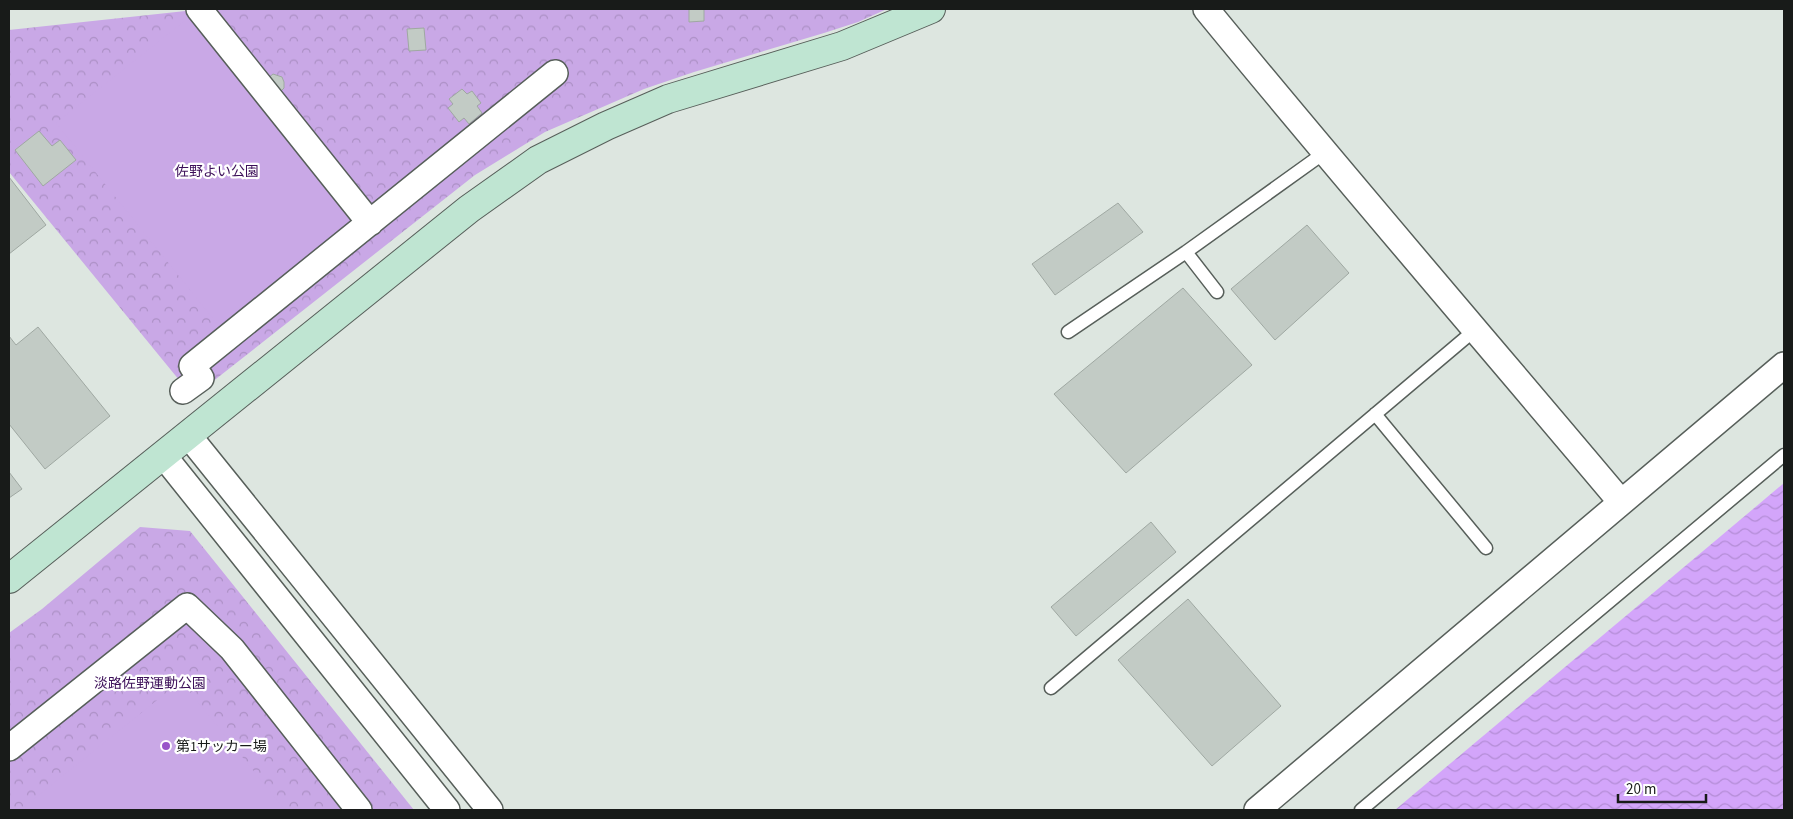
<svg xmlns="http://www.w3.org/2000/svg" width="1793" height="819" font-family="'Source Sans 3','Noto Sans JP',sans-serif">
  <defs>
    <pattern id="forest-crowns" width="20" height="18" patternUnits="userSpaceOnUse" patternTransform="scale(1.25)"><rect width="20" height="18" fill="#c9a8e6"/><path d="M2 6a3 3 0 1 1 6 0M12 15a3 3 0 1 1 6 0" fill="none" stroke="#ac90c5"/></pattern>
    <pattern id="water-waves" width="16" height="10" patternUnits="userSpaceOnUse" patternTransform="scale(1.25)"><rect width="16" height="10" fill="#d3a5fa"/><path d="M0 5q4-4 8 0t8 0" fill="none" stroke="#b48dd6"/></pattern>
  </defs>
  <rect width="100%" height="100%" fill="#dde6e0"/>
  <path fill="url(#forest-crowns)" d="M204,9H887L858,22L824,33L694,72L644,89L545,132L475,175L193,397L9,172V30Z
    M140,527L190,531L414,810H9V633L42,609Z"/>
  <path fill="#c9a8e6" d="M192,15L355,218L219,326L56,123Z
    M181,681L285,810H20Z"/>
  <path fill="url(#water-waves)" d="M1784,483V810H1395Z"/>
  <path fill="#c2cbc5" stroke="#9fa8a2" d="M689,9H704V21L689,22Z
    M424,28L426,50L409,51L407,29Z
    M273,74L282,77L284,82V88L280,92L268,78Z
    M462,89L467,94L472,91L481,103L477,106L482,113L469,124L464,118L459,122L448,108L453,104L449,99Z
    M39,131L52,146L60,140L76,160L43,186L15,150Z
    M9,177L46,225L9,254Z
    M1118,203L1143,232L1055,295L1032,264Z
    M1307,225L1349,273L1275,340L1231,289Z
    M1183,288L1252,365L1126,473L1054,394Z
    M38,327L110,416L45,469L9,424V336L16,345Z
    M9,472L22,489L9,498Z
    M1151,522L1176,552L1076,636L1051,607Z
    M1188,599L1281,706L1212,766L1118,660Z"/>
  <g fill="none" stroke-linecap="round" stroke-linejoin="round">
    <g stroke="#575f5a" stroke-width="15">
      <path id="lane" d="M1186,252L1217,292
        M1068,332L1186,252L1324,153
        M1375,414L1486,548
        M1051,688L1476,329
        M1361,810L1784,455"/>
    </g>
    <g stroke="#575f5a" stroke-width="28">
      <path id="street" d="M199,9L370,223
        M1206,9C1342,175 1483,338 1621,502
        M183,391L201,378L192,366L555,73
        M188,435L490,810
        M163,455L447,810
        M9,748L187,606L232,649L359,810
        M1257,810L1784,365"/>
    </g>
    <g stroke="#575f5a" stroke-width="30">
      <path id="secondary" d="M9,579L469,209L538,160L606,126L668,99L842,46L931,9"/>
    </g>
    <use href="#lane" stroke="#fff" stroke-width="12"/>
    <use href="#street" stroke="#fff" stroke-width="25"/>
    <use href="#secondary" stroke="#bfe5d2" stroke-width="28"/>
  </g>
  <circle fill="#9854c9" stroke="#fff" stroke-width="2" cx="166" cy="746" r="5"/>
  <g text-anchor="middle" stroke-width="4.5" stroke-linejoin="round" paint-order="stroke">
    <g font-size="14" fill="#3c0f59" stroke="#fff">
      <text x="217" y="176">佐野よい公園</text>
      <text x="150" y="688">淡路佐野運動公園</text>
    </g>
    <g font-size="14" fill="#181b19" stroke="#fff" text-anchor="start">
      <text x="176" y="751">第1サッカー場</text>
    </g>
  </g>
  <rect width="1793" height="819" fill="none" stroke="#181b19" stroke-width="20"/>
  <path d="M1618 794v8h88v-8" fill="none" stroke="#181b19" stroke-width="2.5"/>
  <text x="1626" y="794" font-size="15" fill="#181b19" stroke="#ffffff" stroke-width="4" paint-order="stroke">20 m</text>
</svg>
